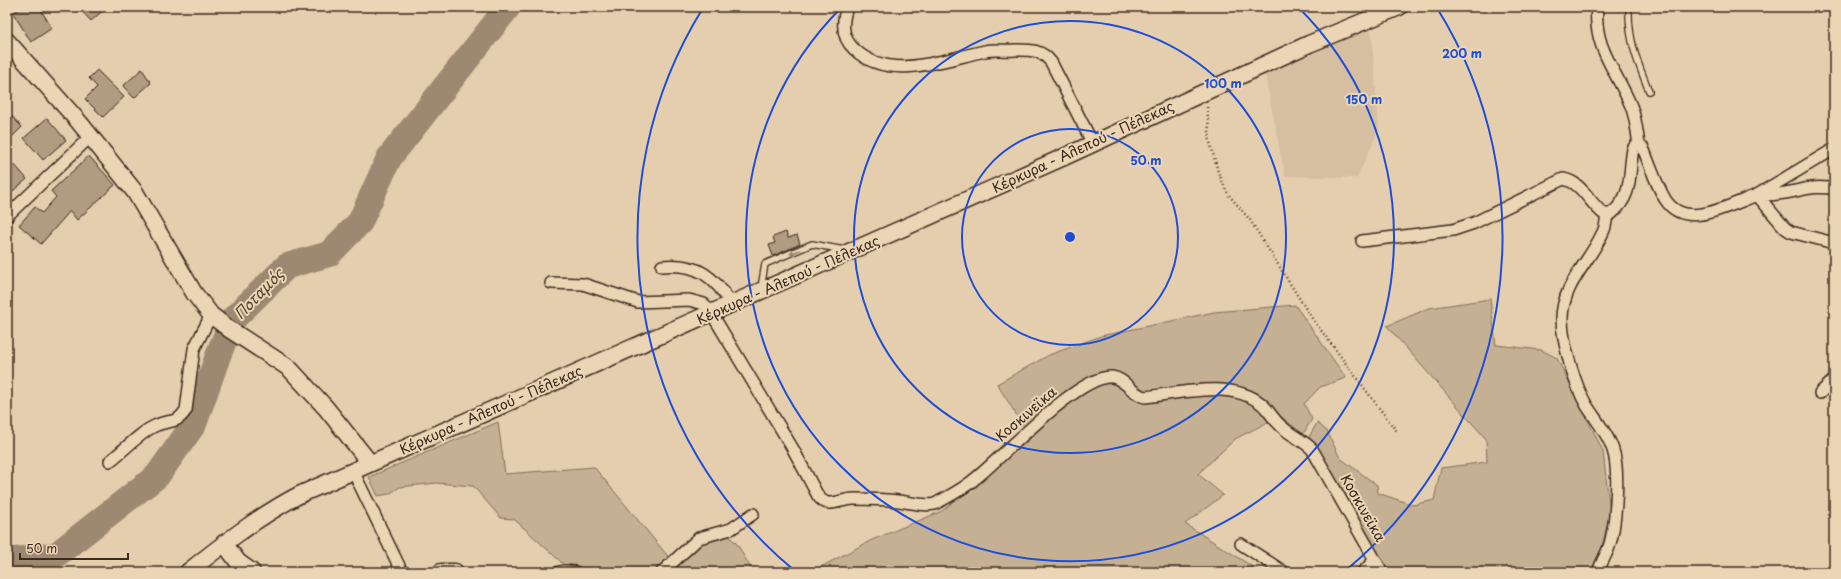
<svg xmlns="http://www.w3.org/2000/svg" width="1841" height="579" font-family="'Playpen Sans',sans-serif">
  <rect width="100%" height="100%" fill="#e5ceae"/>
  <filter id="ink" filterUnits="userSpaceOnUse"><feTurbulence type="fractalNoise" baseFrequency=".025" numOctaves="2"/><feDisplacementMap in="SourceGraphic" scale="8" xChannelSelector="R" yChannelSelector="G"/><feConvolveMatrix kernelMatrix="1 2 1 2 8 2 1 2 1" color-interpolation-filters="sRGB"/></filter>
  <g filter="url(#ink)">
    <path fill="#d5bfa0" d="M1371,27L1379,129L1357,178L1285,176L1265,75Z"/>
    <path fill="#c6b094" stroke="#806d59" d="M1490,299L1496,345L1541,350L1557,358L1603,451L1610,512L1602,547L1592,572H1379L1384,567L1309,437L1317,423L1327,431L1340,458L1377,485L1378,493L1413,505L1434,500L1441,468L1487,462L1486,439L1387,326L1429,308Z
      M1295,305L1346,378L1320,387L1304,404L1312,419L1303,434L1280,416L1235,439L1198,474L1223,495L1185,524L1261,572H811L872,540L942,511L1031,438L997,384L1049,355L1101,336L1214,312Z
      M498,422L505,474L594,467L676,566L702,541L728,535L737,544L753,572H572L514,519L501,518L473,486L436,483L400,487L389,494L378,496L369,477Z"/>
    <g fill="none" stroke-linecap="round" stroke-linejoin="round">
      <path stroke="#9d8971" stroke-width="26" d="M7,561L56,555L157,476L194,424L219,353L233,319L287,266L329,254L360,222L389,158L508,7"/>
    </g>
    <path fill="#b19b81" stroke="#3b2a1e" d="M22,7H39L52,28L31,42L13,13Z
      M78,7H107L91,21Z
      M142,69L151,83L134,98L123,86Z
      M97,70L124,97L103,117L85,99L97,87L89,78Z
      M7,111L22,127L7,142Z
      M47,118L66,140L43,160L24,138Z
      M89,156L115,185L77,220L70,211L41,244L19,225L35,207L42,213L56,197L51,191Z
      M14,164L27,179L7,196V170Z
      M786,232L788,238L797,235L800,244L773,256L769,245L775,243L773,237Z"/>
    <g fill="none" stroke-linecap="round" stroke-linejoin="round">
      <g stroke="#3b2a1e" stroke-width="8">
        <path id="lane" d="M1629,7C1628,40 1637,61 1649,91
          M761,288L765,264L812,244L844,250"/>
      </g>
      <g stroke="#3b2a1e" stroke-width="14">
        <path id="street" d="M847,7C842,22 841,37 854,49C889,83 945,59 985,51C995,49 1006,51 1015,50C1030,50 1041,49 1051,62L1093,144
          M1597,7C1593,48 1617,71 1631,106C1636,118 1637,132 1639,145
          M1757,195L1834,149
          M1757,195C1764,195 1771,195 1777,194C1797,192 1814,184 1834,189
          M7,216L91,136
          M1362,241L1453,230L1474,223L1563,179C1582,182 1589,203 1604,214H1611C1634,195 1628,175 1633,149L1635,146L1639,145L1643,148C1650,165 1656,184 1665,199C1685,232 1731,204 1757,195L1785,228L1791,232L1834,243
          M662,266C698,263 714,276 732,305
          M551,283L583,284L638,302L689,300L704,304L712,314L793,449L818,496C828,510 839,499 854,499C869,499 883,499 898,501C911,502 922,507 935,504C949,496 964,489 976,478C1003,457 1079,374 1112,377C1126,379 1131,394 1145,397C1181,393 1233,379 1263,405C1269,411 1274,420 1281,426C1290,435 1303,440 1312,449L1382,572
          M1820,393L1834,380
          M110,461C123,451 143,430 157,425C171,419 176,425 186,410L194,349L211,315
          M353,471L402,572
          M1241,544L1284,572
          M559,572L564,571L575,572
          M662,572L699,538L731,529L753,514
          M1363,572L1375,560
          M1598,572C1601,563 1606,555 1609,547C1616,526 1620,471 1613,450C1608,434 1596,420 1587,406C1575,386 1562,342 1562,319C1562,284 1590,262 1603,232C1606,227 1606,220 1607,214"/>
      </g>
      <g stroke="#3b2a1e" stroke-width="19">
        <path id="secondary" d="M7,41L79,122L135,192L194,293L211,315L229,329L289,368L326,408L370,463
          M224,543L238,562L252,572
          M188,572C223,544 259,516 299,495L1064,157L1309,44L1399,7
          M441,572H455"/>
      </g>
      <path stroke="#3b2a1e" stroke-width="2.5" stroke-dasharray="1 3" stroke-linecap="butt" d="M1207,107L1210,142L1218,172L1228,194L1250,220L1311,317L1398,433"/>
      <use href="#lane" stroke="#ecd5b4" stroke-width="5.5"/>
      <use href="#street" stroke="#ecd5b4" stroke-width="11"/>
      <use href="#secondary" stroke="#ecd5b4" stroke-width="16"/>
    </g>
    <defs><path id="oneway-solid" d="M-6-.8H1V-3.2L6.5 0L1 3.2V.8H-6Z"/></defs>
    <use fill="#948069" href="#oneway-solid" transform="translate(795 252) rotate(157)"/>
  </g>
  <g fill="none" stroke="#1d4ed8" stroke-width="2">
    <circle cx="1070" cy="237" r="108"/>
    <circle cx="1070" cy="237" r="216"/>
    <path d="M1299 8A324 324 0 1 1 841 8"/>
    <path d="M795 571A433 433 0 0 1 703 8M1437 8A433 433 0 0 1 1345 571"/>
  </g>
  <g text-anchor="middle" stroke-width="4" stroke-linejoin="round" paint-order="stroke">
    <g font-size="14" fill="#3b2a1e" stroke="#ecd5b4">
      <text transform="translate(1083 147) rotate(-25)" y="5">Κέρκυρα - Αλεπού - Πέλεκας</text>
      <text transform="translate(788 280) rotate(-24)" y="5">Κέρκυρα - Αλεπού - Πέλεκας</text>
      <text transform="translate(491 410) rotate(-24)" y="5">Κέρκυρα - Αλεπού - Πέλεκας</text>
      <text transform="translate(1026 414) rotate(-41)" y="5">Κοσκινεϊκα</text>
      <text transform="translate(1363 508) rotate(60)" y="5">Κοσκινεϊκα</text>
    </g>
    <g font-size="15" font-style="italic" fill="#544233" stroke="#ecd5b4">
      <text transform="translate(259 294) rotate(-46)" y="5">Ποταμός</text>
    </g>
  </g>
  <circle cx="1070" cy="237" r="6" fill="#1d4ed8" stroke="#ecd5b4" stroke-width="2"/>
  <g font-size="12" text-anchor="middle" font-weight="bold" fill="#1d4ed8" stroke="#ecd5b4" stroke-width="4" stroke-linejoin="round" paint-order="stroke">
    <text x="1462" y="58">200 m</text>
    <text x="1223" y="88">100 m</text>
    <text x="1364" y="104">150 m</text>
    <text x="1146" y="165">50 m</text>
  </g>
  <rect width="1841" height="579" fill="none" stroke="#ecd5b4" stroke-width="24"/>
  <rect x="12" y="12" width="1817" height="555" fill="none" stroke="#3b2a1e" stroke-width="1.5" filter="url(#ink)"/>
  <path d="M20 553v6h108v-6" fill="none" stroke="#3b2a1e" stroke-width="2"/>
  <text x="26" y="553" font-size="12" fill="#3b2a1e" stroke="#ecd5b4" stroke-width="3" paint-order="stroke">50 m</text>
</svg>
